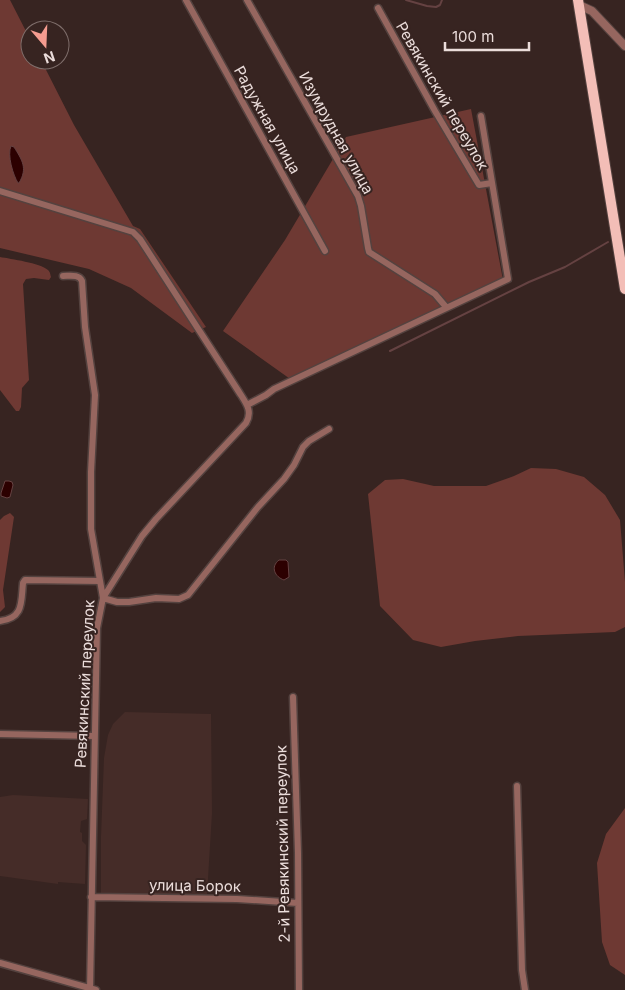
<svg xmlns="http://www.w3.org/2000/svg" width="625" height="990" font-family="Inter,sans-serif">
  <rect width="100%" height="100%" fill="#372421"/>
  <path fill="#452c28" d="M125,712L211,714L212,813L207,895H101V837L104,758L108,735L113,724Z
    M13,795L88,799L87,819L81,821L80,832L82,833V841L86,845L85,884L58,882V884L0,876V797Z"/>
  <path fill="#6e3933" d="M0,0H10L30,39V60H41L74,125L133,226L140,229L206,327L192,333L131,288L89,269L0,248Z
    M471,109L503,280L293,381L223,331L285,240L346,137Z
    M0,257C11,259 40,263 48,270C50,272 50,273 51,277L49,280L34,278L26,279L23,284L29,380L22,388L21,407L19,411H16L0,390Z
    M531,468L556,469L584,477L605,495L620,520L625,582V627L615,632L518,636L475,641L441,647L413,640L380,606L368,494L385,480L403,479L434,486H486L514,476Z
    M10,513L14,517L3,590L5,607L0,612V520L4,516Z
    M625,808V975L610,965L602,942L597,863L606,834Z"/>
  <path fill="#2c0000" stroke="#654242" d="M11,146L14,147C22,160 28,168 19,183H18C13,175 7,155 11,146Z
    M5,481H9L12,482L13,485L10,497L7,498L1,496V493Z
    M279,560H286L288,562L289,577L284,580C275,577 270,567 279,560Z"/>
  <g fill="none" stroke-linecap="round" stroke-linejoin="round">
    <path stroke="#654242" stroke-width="2" d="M406,0L427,6L436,7L440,5L442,0
      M390,351L529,282L565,267L608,242"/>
    <g stroke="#54423f" stroke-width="9">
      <path id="minor" d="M186,0L325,251
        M247,0L358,196L361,206L368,248L369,252L435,294L446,307
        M378,8L435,111L476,180L479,185L492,183
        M0,191L133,232L140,239L239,392C246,403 253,411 246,423L156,519L142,536L103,598L117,602H129L156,598L179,599L188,595L258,507L284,479L294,465L303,447L309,441L329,429
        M63,276C70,276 79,274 82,281L85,327L95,395L91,472V529L103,598L97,628L90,990
        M247,405L266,395L274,389L508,279L481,116
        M0,621C24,618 21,602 23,583L25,580L100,581
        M293,697L298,853L299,990
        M0,734L94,736
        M517,786L522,970L525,990
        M91,897L237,899L298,903
        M0,963L96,990"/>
    </g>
    <g stroke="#54423f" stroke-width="10">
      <path id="tertiary" d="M579,5L592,11L625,46"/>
    </g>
    <g stroke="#54423f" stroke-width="12">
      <path id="trunk" d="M578,0L625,289"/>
    </g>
    <use href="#minor" stroke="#96665f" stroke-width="6"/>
    <use href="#tertiary" stroke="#96665f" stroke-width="8"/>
    <use href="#trunk" stroke="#f3beb7" stroke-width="10"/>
  </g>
  <g text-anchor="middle" stroke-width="4" stroke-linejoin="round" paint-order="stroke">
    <g font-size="15" fill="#ebdddb" stroke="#372421">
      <text transform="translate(442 96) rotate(60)" y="5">Ревякинский переулок</text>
      <text transform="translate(267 120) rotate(61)" y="5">Радужная улица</text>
      <text transform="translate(336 133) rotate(61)" y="5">Изумрудная улица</text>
      <text transform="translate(85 684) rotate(-87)" y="5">Ревякинский переулок</text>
      <text transform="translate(283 844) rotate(-91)" y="5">2-й Ревякинский переулок</text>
      <text transform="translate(195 886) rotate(1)" y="5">улица Борок</text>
    </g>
  </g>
  <g transform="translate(45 45) rotate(161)"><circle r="24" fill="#372421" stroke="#7f6e6b"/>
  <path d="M0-4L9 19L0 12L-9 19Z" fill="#f59c90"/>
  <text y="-8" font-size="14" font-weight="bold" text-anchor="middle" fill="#ebdddb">N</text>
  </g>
  <path d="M445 42v8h84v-8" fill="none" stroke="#ebdddb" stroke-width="2.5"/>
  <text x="452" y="42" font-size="15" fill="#ebdddb" stroke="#372421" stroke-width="4" paint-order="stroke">100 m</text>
</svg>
